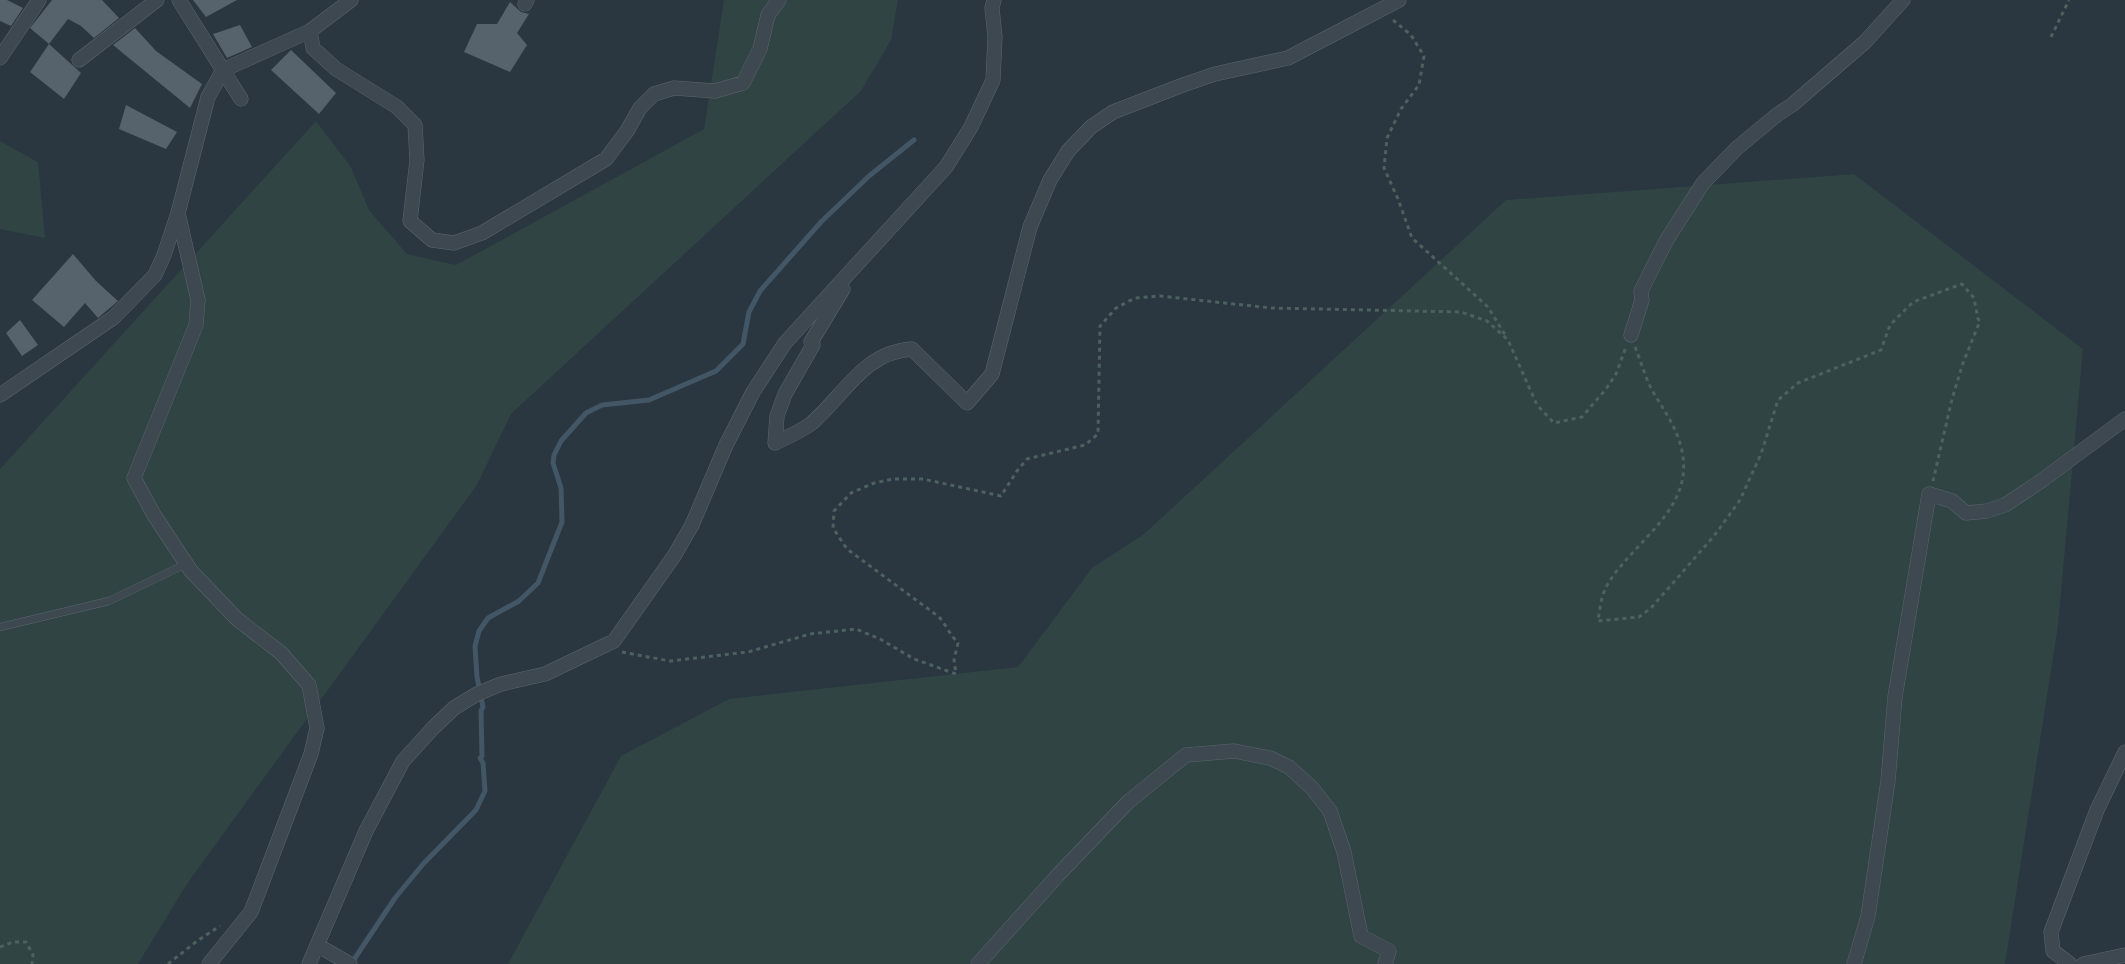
<svg xmlns="http://www.w3.org/2000/svg" width="2125" height="964" font-family="Roboto,sans-serif">
  <rect width="100%" height="100%" fill="#2a3640"/>
  <path fill="#2f4443" d="M724,0H898L891,40L861,91L511,414L477,485L187,884L138,964H0V469L316,121L351,167L369,210L407,254L456,265L704,129Z
    M0,141L38,162L45,238L0,229Z
    M1854,174L2083,349L2058,626L2005,964H508L621,756L729,699L1018,667L1092,568L1144,534L1506,200Z"/>
  <g fill="none" stroke-linecap="round" stroke-linejoin="round">
    <path stroke="#425666" stroke-width="5" d="M351,964L395,898L424,863L476,810L485,791L483,763L480,758L482,756L481,711L483,707L477,677L475,646L479,631L488,618L519,601L538,583L562,522L561,488L553,463L554,455L561,441L586,413L602,405L649,400L716,371L743,344L749,312L760,291L821,222L869,176L914,140"/>
  </g>
  <path fill="#56636c" d="M0,0H7L23,8L11,26L0,21Z
    M52,0H102L119,18L94,38L81,26L68,19L49,44L30,28Z
    M193,0H237L206,17Z
    M510,2L521,12L529,14L517,33L527,45L510,72L464,52L477,24H497Z
    M240,25L252,47L227,58L213,34Z
    M135,28L156,51L202,84L190,108L113,45Z
    M49,44L81,73L64,99L30,72Z
    M291,50L336,93L319,114L271,70Z
    M126,105L177,132L166,149L119,129Z
    M73,254L96,281L118,301L98,318L85,303L64,327L32,300Z
    M20,320L38,345L22,356L6,333Z"/>
  <g fill="none" stroke-linecap="round" stroke-linejoin="round">
    <g stroke="#5c666d" stroke-width="8">
      <path id="service" d="M0,627L109,601L186,564"/>
    </g>
    <g stroke="#5c666d" stroke-width="15">
      <path id="minor" d="M179,0L241,99
        M525,4L527,0
        M310,31L313,48L336,69L397,107L415,125L417,160L410,221L432,240L454,243L482,233L606,159L627,131L640,108L654,94L674,88L715,91L743,83L760,49L768,15L779,0
        M0,58L39,0
        M79,60L157,0
        M178,213L198,300L196,325L134,478L154,515L191,571L237,619L281,653L309,685L317,728L311,754L251,912L209,964
        M843,289L811,342L813,345L785,394L777,416L775,443C787,437 802,431 812,423C845,394 864,352 912,349L967,403L992,374L1030,227L1050,180L1068,151L1091,127L1113,112L1183,85L1215,74L1288,58L1399,0
        M1631,335L1642,300L1641,291L1666,241L1703,183L1737,148L1778,114L1792,105L1865,42L1903,0
        M0,395L113,318L155,275L164,255L178,213L208,97L223,70L310,31L351,0
        M317,945L350,964
        M309,964L366,831L403,761L433,728L454,708L477,694L501,684L545,674L614,641L674,556L692,525L726,445L753,392L785,343L946,167L971,127L993,80L995,37L992,8L994,0
        M978,964L1058,875L1128,802L1186,755L1234,751L1270,758L1289,767L1312,788L1330,811L1344,852L1361,936L1389,951L1385,964
        M1854,964L1868,916L1888,781L1895,697L1929,494L1952,501L1966,513L1987,511L2005,505L2041,481L2125,419
        M2070,964L2053,951L2051,932L2097,810L2125,752
        M2083,964L2125,955"/>
    </g>
    <path stroke="#4e6161" stroke-width="3" stroke-dasharray="4 4" stroke-linecap="butt" d="M1393,20L1411,35L1424,56L1419,85L1401,109L1387,138L1384,168L1398,199L1412,238L1488,307L1507,338
      M2051,37L2069,0
      M1635,347C1641,361 1645,377 1652,390C1663,409 1676,426 1681,447C1697,507 1637,538 1609,582C1601,594 1600,608 1598,621L1639,617L1651,608L1714,536L1740,500L1761,454L1778,400L1798,383L1881,350L1890,325L1913,302L1962,284L1974,298L1978,319L1980,321L1963,363L1952,399L1933,481
      M622,652L670,661L748,652L810,634L856,629L880,639L914,659L956,674L954,660L958,643C951,636 946,625 939,617L847,549L833,528L834,511L851,493L874,483L893,479H923L1001,496L1017,471L1027,459L1085,445L1098,434L1100,326L1116,308L1135,298L1160,296L1271,308L1461,312L1487,321L1508,340L1537,405L1554,423L1582,417L1606,389L1616,374L1626,347
      M0,947L13,942H26L33,955L32,964
      M168,964L197,941L220,926"/>
    <use href="#service" stroke="#3e4850" stroke-width="7"/>
    <use href="#minor" stroke="#3e4850" stroke-width="14"/>
  </g>
</svg>
